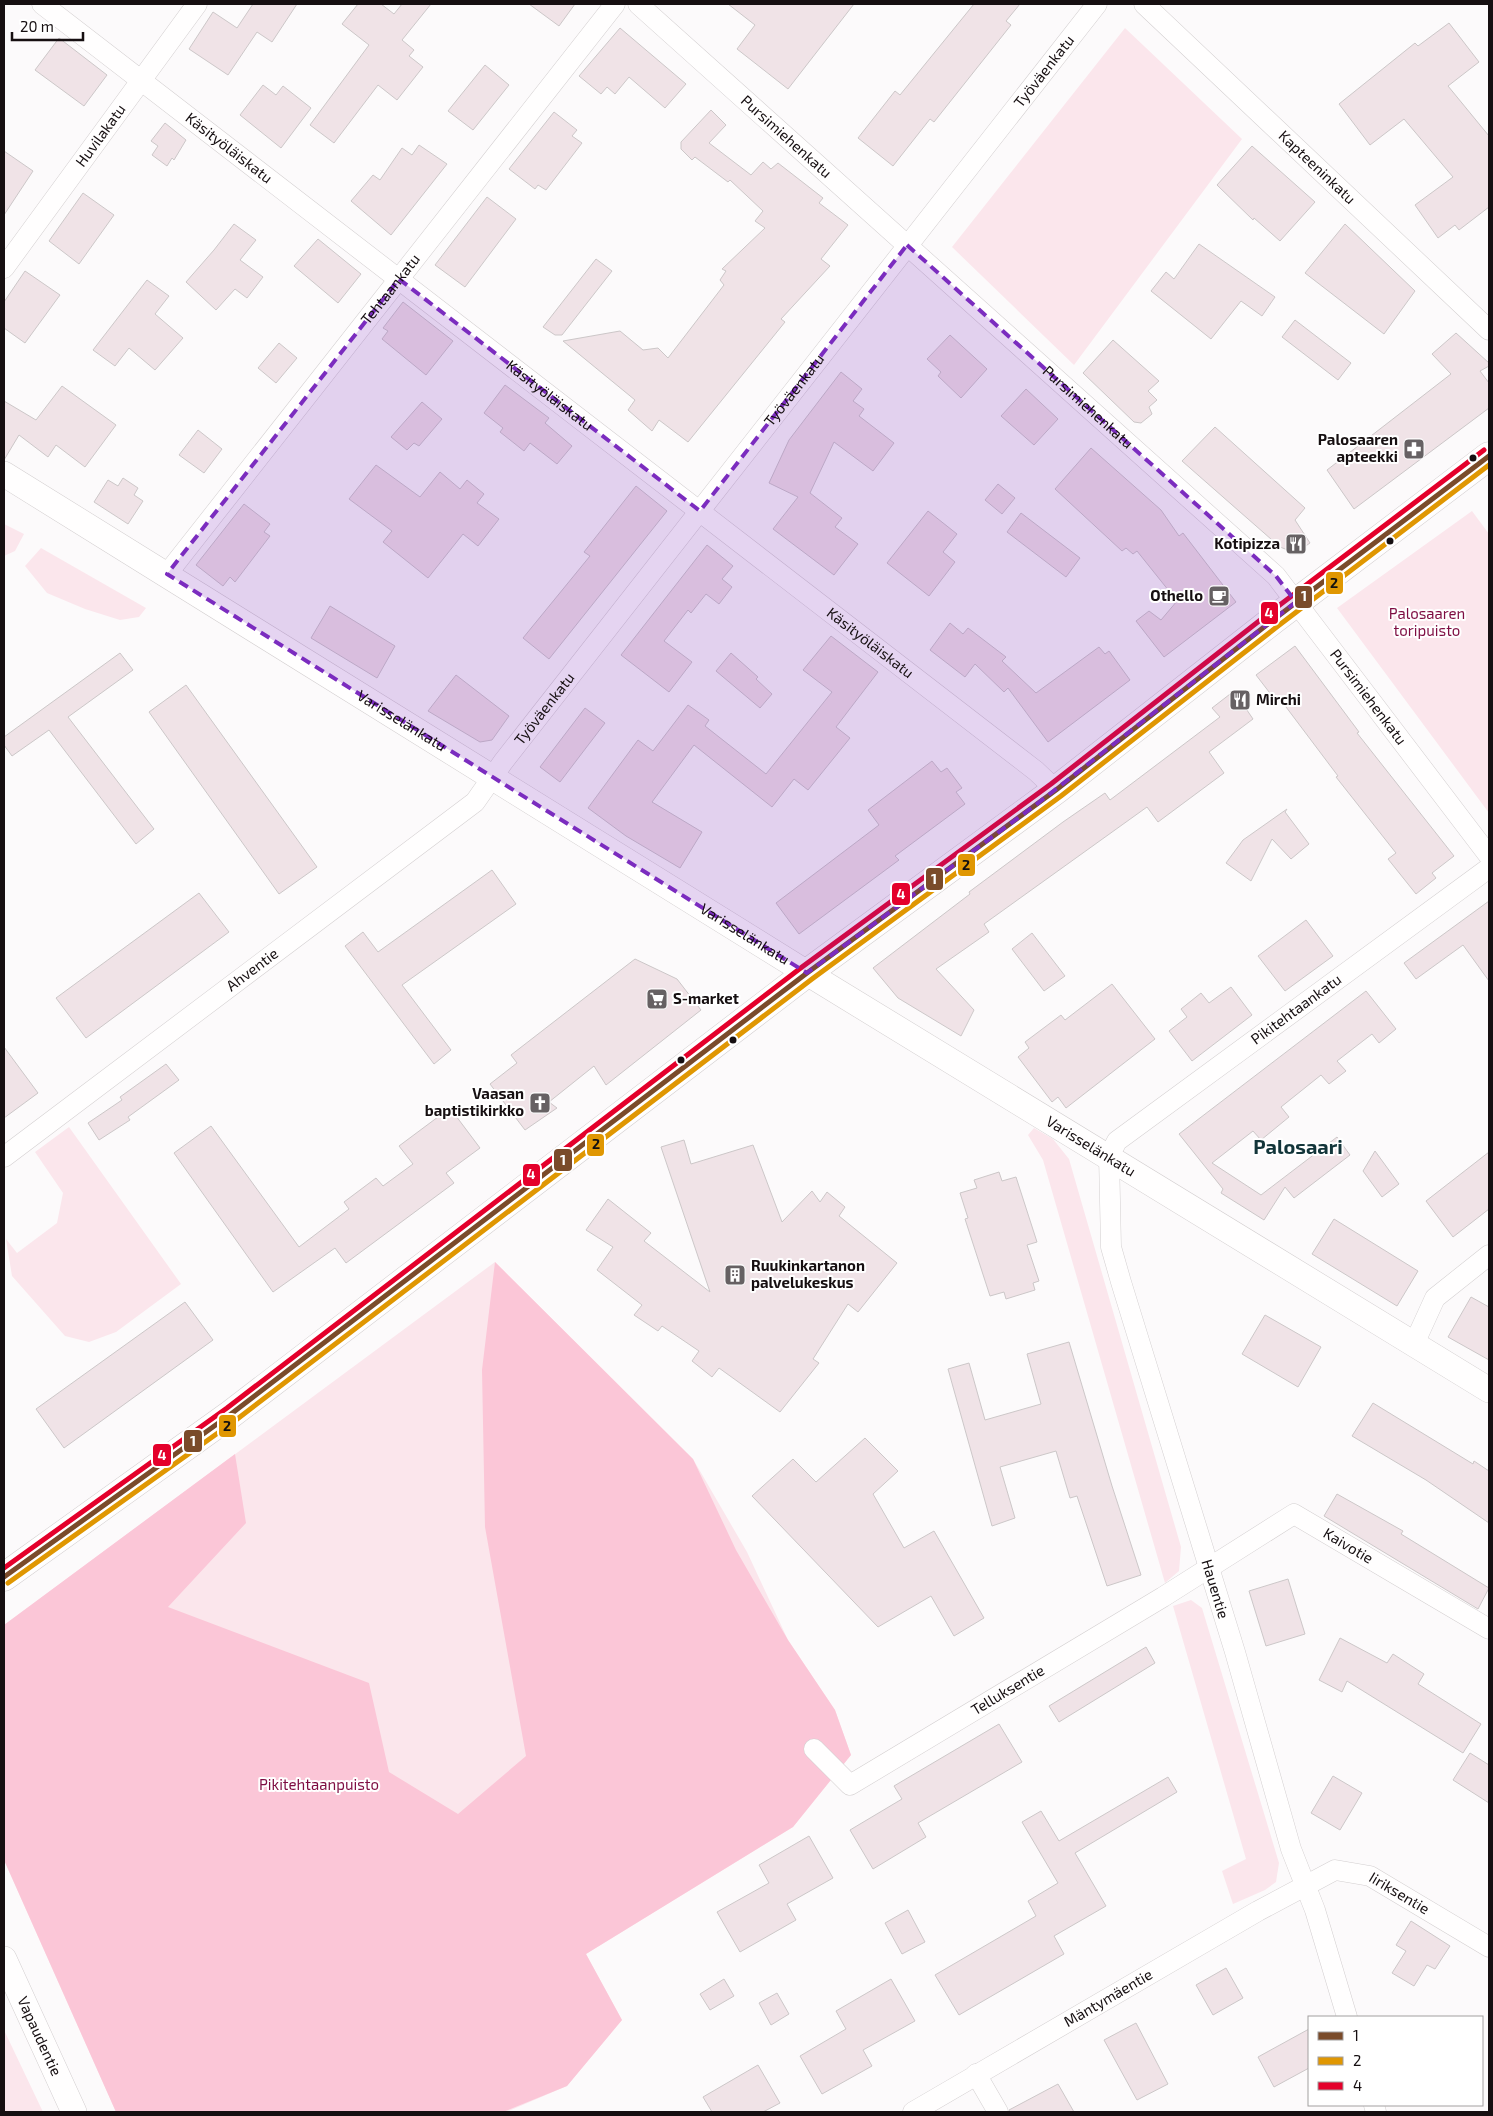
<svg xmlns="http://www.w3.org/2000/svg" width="1493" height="2116" font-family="'Exo 2',sans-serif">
  <rect width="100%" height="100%" fill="#fcfafb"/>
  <path fill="#fbe6ec" d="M1125,28L1242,139L1074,365L952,247Z
    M1472,511L1489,534V813L1337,608Z
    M4,524L24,534L15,551L4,556Z
    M41,548L146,608L139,617L120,620L85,609L47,593L25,566Z
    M69,1127L181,1284L116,1332L89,1342L65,1336L12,1276L6,1239L17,1253L57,1223L63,1193L35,1152Z
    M1034,1128L1053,1139L1069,1159L1181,1547L1179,1571L1165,1583L1043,1160L1028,1135Z
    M495,1262L693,1459L747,1552L788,1640L835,1710L851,1755L793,1827L586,1954L622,2020L567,2086L506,2112H116L4,1860V1625Z
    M1191,1600L1202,1608L1279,1863L1276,1882L1265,1890L1233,1904L1222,1871L1246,1859L1173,1606Z
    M4,2030L43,2112H4Z"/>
  <path fill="#fbc6d7" d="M495,1262L693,1459L736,1550L788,1640L835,1710L851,1755L793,1827L586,1954L622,2020L567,2086L503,2112H116L4,1860V1625L235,1454L246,1523L168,1607L369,1683L389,1772L458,1814L526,1756L485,1527L482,1370Z"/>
  <path fill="#f0e3e7" stroke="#ccc7c8" d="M253,4H297L272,42L257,32L228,75L189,49L213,12L237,28Z
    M358,4H381L394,14L402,4H431L402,40L414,50L409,56L423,67L397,100L378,85L334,143L310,125L369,45L342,24Z
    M529,4H575L559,26Z
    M728,4H854L788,89L737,49L755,25Z
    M974,4H1020L1006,21L1011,25L934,122L930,119L893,166L858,138L895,91L900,95Z
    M1449,23L1479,62L1448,86L1489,136V207L1459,230L1455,225L1438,238L1415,205L1453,177L1404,119L1370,145L1339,104L1415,43L1418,46Z
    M620,28L686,84L665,108L629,77L615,94L607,87L601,94L579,76Z
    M59,38L107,75L84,106L35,70Z
    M485,65L509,85L473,130L448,111Z
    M263,85L276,95L283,86L311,108L281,148L240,115Z
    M711,110L726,125L709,143L751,175L763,162L771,169L778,163L823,198L819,203L848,225L821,259L830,266L781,319L785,322L688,442L659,420L652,431L628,410L635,400L563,341L620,331L643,350L658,348L668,358L724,285L720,280L726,271L722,269L765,228L755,221L763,211L730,180L728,182L695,157L692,160L681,149V142Z
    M554,112L577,130L572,136L582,143L546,190L538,185L535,189L509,169Z
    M165,123L186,140L174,160L172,158L167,166L152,155L158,146L151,141Z
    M419,145L447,164L391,235L351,201L373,175L380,180L402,148L412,155Z
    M1252,146L1315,202L1280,241L1254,218L1253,220L1217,185Z
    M4,151L33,171L4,215Z
    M83,193L114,215L79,264L49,241Z
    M487,197L516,219L465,287L435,265Z
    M234,224L256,240L240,260L263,277L247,298L235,289L216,310L186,282L214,250Z
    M1345,224L1415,291L1384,334L1305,273Z
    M318,239L361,274L338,303L294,266Z
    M1199,244L1275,297L1262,316L1241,301L1211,339L1151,291L1166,272L1174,279Z
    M596,259L612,271L562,335H555L543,327Z
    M25,271L60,295L25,343L4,328V302Z
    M147,280L169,296L155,314L183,338L155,370L129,348L115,366L93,350Z
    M403,302L453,341L426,375L382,339L388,331L383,328Z
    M1295,320L1351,363L1338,380L1282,337Z
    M1456,333L1489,363V366L1480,371L1489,383V408L1354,509L1327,470L1451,374L1432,354Z
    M950,335L987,369L961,398L938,376L941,372L927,359Z
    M1113,340L1159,381L1148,391L1157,400L1149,407L1152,414L1141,423L1134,422L1083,373Z
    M279,343L297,358L276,383L258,368Z
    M841,372L862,389L853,401L864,409L859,416L894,443L873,471L834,442L810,493L842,518L835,527L858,544L834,575L773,529L798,497L769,483L789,440Z
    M505,385L549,418L545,423L572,446L557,464L530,443L524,451L500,432L503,428L484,413Z
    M62,386L116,425L85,467L56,445L48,457L19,435L4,460V401L36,420Z
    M1026,389L1058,419L1034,445L1001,416Z
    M422,402L442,419L419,446L414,443L407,450L391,437Z
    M1215,427L1305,508L1295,520L1310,543L1300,550L1293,552L1280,547L1182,461Z
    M198,430L222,449L204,473L179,455Z
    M1091,448L1161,510L1179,536L1183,533L1236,602L1164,657L1136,621L1149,611L1161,620L1177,601L1137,551L1133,554L1126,548L1122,551L1055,489Z
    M376,465L420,497L440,472L460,489L467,480L484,494L477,503L499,519L478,546L463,534L428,578L383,542L392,531L349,499Z
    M123,478L138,488L134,495L143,501L128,524L94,502L108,480L118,486Z
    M998,484L1015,498L1002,514L985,500Z
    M636,486L667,511L549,659L523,638L590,556L584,552Z
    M244,504L270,524L264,532L270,536L235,582L230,577L223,586L196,565Z
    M928,511L957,534L943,552L955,562L929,596L887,563Z
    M1021,513L1080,558L1066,577L1007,532Z
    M707,545L733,566L722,579L732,587L719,604L706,594L691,613L688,610L664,641L692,662L669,692L621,655Z
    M330,606L395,646L377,678L311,638Z
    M950,623L963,634L968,628L1006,657L1002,661L1036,693L1099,647L1105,654L1109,651L1130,680L1048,742L1008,688L1004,692L975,664L965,677L930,650Z
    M831,636L878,672L836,727L850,738L808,790L794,779L772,807L694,745L652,802L702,832L680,868L626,836L588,808L638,740L653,751L688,705L709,720L705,726L766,774L832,692L803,670Z
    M1295,646L1359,732L1357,733L1454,856L1432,873L1436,878L1416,894L1388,859L1396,853L1336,777L1338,776L1280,699L1276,701L1256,675Z
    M120,653L133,670L68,717L154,829L136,844L49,730L12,756L4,745V737Z
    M731,653L758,677L756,679L772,694L760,708L716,671Z
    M456,675L509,716L492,740L480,742L428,711Z
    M186,685L317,867L279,894L149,712Z
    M1234,691L1253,719L1209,752L1224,773L1158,822L1147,807L984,924L989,932L936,969L974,1010L961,1036L898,998L873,968L970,894L969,892L1063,822L1105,793L1110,800L1220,717L1212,708Z
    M585,708L605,723L560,782L540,767Z
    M932,761L941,772L947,768L962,788L956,792L965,804L895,856L899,860L799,934L776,903L879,825L868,810Z
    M1287,809L1285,812L1309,844L1291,859L1272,839L1251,881L1226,863L1243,840Z
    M492,870L516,904L402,985L451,1050L434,1064L345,946L363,932L378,952Z
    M199,893L229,932L86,1038L56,998Z
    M1489,901V981L1463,945L1416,979L1404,963Z
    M1306,920L1333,956L1285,991L1258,956Z
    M1032,933L1065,976L1044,991L1012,949Z
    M635,959L677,979L701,1010L606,1085L594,1066L549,1102L557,1108L525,1130L490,1084L517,1063L511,1055Z
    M1112,984L1155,1039L1066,1108L1058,1097L1052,1102L1018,1057L1029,1048L1025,1042L1061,1015L1065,1020Z
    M1231,987L1252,1015L1192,1061L1169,1031L1187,1017L1181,1009L1201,993L1209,1003Z
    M1366,991L1396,1029L1379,1043L1372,1034L1337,1061L1346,1071L1329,1084L1321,1075L1281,1107L1289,1117L1261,1140L1253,1131L1212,1163L1261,1195L1337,1137L1350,1155L1294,1198L1285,1187L1264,1220L1221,1193L1223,1189L1179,1134Z
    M4,1047L38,1093L4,1118Z
    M166,1064L179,1080L128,1117L130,1120L99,1140L88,1123L122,1100L120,1097Z
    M450,1108L480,1148L446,1173L454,1183L346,1263L335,1248L273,1292L174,1153L211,1126L299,1247L349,1209L344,1202L376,1178L383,1186L413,1164L399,1146Z
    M684,1140L691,1164L753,1145L782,1222L812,1191L820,1202L827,1192L845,1207L839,1216L897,1263L858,1312L848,1304L813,1359L819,1363L780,1412L719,1368L712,1377L692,1361L699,1351L662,1326L658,1331L634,1315L642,1305L597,1270L613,1247L586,1230L608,1199L651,1233L644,1241L710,1292L661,1147Z
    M1375,1151L1399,1184L1382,1197L1363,1171Z
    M1489,1152V1209L1453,1237L1426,1201Z
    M999,1172L1002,1181L1016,1177L1037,1242L1027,1245L1039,1281L1033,1283L1035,1290L1006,1299L1004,1292L990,1296L965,1219L968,1218L960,1193L977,1188L974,1180Z
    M1334,1219L1418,1271L1397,1306L1312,1254Z
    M1471,1297L1489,1307V1360L1448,1337Z
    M185,1302L213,1340L64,1448L36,1409Z
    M1265,1315L1321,1347L1298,1387L1242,1354Z
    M1069,1342L1112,1486L1141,1575L1107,1586L1077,1496L1070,1498L1056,1451L1000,1467L1015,1518L992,1526L948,1369L969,1363L985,1420L1041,1404L1027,1354Z
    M1373,1403L1473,1464L1474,1461L1489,1471V1523L1426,1480L1352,1436Z
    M865,1438L898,1471L873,1494L904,1548L934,1531L984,1618L954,1636L931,1596L878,1627L752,1496L793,1459L816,1482Z
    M1337,1494L1403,1531L1401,1534L1489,1588L1478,1609L1324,1516Z
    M1288,1579L1305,1634L1266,1646L1249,1591Z
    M1340,1638L1387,1663L1393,1654L1424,1674L1418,1684L1481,1724L1463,1753L1347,1681L1342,1692L1319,1680Z
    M1146,1647L1155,1663L1059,1722L1049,1706Z
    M999,1724L1022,1762L918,1823L926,1837L873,1869L850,1830L902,1799L894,1786Z
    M1470,1753L1489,1765V1803L1453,1780Z
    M1333,1776L1362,1793L1340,1830L1311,1813Z
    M1168,1777L1177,1792L1075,1853L1106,1906L1054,1936L1064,1954L959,2015L935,1975L1036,1916L1028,1901L1058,1883L1022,1822L1041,1811L1059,1841Z
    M809,1836L833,1878L787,1904L796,1920L740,1952L717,1912L769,1883L759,1865Z
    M908,1910L925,1942L902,1954L885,1923Z
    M1411,1921L1450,1946L1435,1969L1427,1965L1414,1986L1392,1973L1406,1951L1396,1945Z
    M1226,1968L1243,1998L1213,2015L1196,1985Z
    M724,1979L734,1996L710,2010L700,1994Z
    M891,1979L915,2021L863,2050L872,2066L822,2094L800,2056L846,2029L836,2011Z
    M777,1993L789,2014L771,2025L759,2003Z
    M1136,2023L1168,2084L1137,2100L1104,2040Z
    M1309,2029V2068L1274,2087L1258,2057Z
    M758,2065L780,2103L763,2112H712L703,2097Z
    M1058,2084L1074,2112H1010L1009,2110Z"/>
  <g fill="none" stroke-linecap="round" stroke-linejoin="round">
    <g stroke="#d3cfd0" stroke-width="21">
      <g id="minor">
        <path id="s1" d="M42,4L1036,771L1056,790"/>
        <path id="s2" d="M638,4L1276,576L1489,856"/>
        <path id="s3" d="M1144,4L1489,330"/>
        <path id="s4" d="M4,268L197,4"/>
        <path id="s5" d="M167,574L615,4"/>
        <path id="s6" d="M4,1157L475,802L503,762L1097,4"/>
        <path d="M1414,1344L1435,1298L1489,1255"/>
        <path id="s7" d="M814,1749L850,1785L1163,1597L1294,1514L1489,1629"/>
        <path id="s8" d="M1347,2017L1315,1910L1291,1849L1235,1652L1121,1282L1111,1247L1110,1201L1109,1156L1117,1141L1489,868"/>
        <path d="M976,2074L998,2112"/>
        <path d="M1374,2105L1376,2112"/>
        <path id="s9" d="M913,2112L1258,1911L1335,1870L1370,1876L1489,1947"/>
      </g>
    </g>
    <g stroke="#d3cfd0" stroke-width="26">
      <g id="tertiary">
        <path id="s10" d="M4,474L807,973L1489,1390"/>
        <path id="s11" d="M4,1959L74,2112"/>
      </g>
    </g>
    <g stroke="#d3cfd0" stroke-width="29">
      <path id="secondary" d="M4,1577L231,1414L807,973L1056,790L1273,620L1489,456"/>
    </g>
    <use href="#minor" stroke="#fffefe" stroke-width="20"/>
    <use href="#tertiary" stroke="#fffefe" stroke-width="25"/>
    <use href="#secondary" stroke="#fffefe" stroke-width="28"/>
    <g stroke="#fff" stroke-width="9">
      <path id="bus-1" d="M4,1577L231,1414L807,973L1056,790L1273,620L1489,456"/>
    </g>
    <g stroke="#fff" stroke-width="9">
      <path id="bus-2" d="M8,1583L236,1420L812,979L1061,796L1278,626L1489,465"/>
    </g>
    <g stroke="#fff" stroke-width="9">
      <path id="bus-3" d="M4,1568L227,1408L802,967L1051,784L1268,614L1484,450"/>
    </g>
    <use href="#bus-1" stroke="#7a4b2a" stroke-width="5"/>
    <use href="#bus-2" stroke="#e09702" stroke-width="5"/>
    <use href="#bus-3" stroke="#e4002b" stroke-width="5"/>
  </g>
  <path fill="#7b2cbf" fill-opacity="0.2" stroke="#7b2cbf" stroke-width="4" stroke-dasharray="10 6" stroke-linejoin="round" d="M907,245L1276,576L1296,602L1033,807L807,973L167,574L399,279L700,511Z"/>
  <defs>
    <g id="pharmacy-square" transform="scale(1.125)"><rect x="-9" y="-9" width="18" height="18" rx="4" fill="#666163" stroke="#fff"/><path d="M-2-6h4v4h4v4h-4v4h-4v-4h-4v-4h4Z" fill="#fff"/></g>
    <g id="restaurant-square" transform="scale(1.125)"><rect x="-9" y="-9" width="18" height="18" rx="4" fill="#666163" stroke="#fff"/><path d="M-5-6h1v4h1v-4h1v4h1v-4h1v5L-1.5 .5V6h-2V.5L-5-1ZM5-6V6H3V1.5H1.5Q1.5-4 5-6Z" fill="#fff"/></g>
    <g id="cafe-square" transform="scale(1.125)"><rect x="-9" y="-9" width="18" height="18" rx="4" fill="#666163" stroke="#fff"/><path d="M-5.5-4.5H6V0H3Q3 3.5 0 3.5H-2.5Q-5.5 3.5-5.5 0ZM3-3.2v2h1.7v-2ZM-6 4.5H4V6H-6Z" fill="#fff"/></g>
    <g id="supermarket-square" transform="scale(1.125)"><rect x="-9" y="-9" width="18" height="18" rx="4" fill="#666163" stroke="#fff"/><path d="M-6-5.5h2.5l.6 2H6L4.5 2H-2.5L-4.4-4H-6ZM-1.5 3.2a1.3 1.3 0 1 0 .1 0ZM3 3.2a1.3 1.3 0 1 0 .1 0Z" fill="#fff"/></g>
    <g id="church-square" transform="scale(1.125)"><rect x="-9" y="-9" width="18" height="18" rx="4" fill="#666163" stroke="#fff"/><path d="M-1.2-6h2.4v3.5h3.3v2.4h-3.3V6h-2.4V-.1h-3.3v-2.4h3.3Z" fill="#fff"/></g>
    <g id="building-square" transform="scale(1.125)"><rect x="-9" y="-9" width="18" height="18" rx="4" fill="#666163" stroke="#fff"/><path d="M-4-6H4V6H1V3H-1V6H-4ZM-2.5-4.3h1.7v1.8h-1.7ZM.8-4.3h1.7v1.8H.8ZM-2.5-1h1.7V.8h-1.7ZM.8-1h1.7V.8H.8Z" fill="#fff"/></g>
  </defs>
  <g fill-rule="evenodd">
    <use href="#pharmacy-square" x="1414" y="449"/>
    <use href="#restaurant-square" x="1296" y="544"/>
    <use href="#cafe-square" x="1219" y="596"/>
    <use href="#restaurant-square" x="1240" y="700"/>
    <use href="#supermarket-square" x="657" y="999"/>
    <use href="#church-square" x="540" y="1103"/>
    <use href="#building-square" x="735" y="1275"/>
  </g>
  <g fill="#160f11" stroke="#fff" stroke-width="2">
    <circle cx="1473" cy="458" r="4.5"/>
    <circle cx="1390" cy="541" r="4.5"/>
    <circle cx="733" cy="1040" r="4.5"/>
    <circle cx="681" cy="1060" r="4.5"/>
  </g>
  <g text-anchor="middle" stroke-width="4" stroke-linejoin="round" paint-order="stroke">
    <g font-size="15" fill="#160f11" stroke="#fff">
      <text dy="5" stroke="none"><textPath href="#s6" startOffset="1516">Työväenkatu</textPath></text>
      <text dy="5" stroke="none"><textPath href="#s4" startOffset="164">Huvilakatu</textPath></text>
      <text dy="5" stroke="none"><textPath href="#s2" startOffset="199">Pursimiehenkatu</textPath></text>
      <text dy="5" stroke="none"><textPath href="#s1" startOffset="236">Käsityöläiskatu</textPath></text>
      <text dy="5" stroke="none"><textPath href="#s3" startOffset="238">Kapteeninkatu</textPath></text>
      <text dy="5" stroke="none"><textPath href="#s5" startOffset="362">Tehtaankatu</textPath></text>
      <text dy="5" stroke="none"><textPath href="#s6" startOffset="1111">Työväenkatu</textPath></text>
      <text dy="5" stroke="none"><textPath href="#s1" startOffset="641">Käsityöläiskatu</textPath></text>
      <text dy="5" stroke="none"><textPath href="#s2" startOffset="604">Pursimiehenkatu</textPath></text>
      <text dy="5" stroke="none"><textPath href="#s1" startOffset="1046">Käsityöläiskatu</textPath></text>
      <text dy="5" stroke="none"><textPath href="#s2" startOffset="1009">Pursimiehenkatu</textPath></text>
      <text dy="5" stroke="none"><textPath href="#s6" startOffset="706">Työväenkatu</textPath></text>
      <text dy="5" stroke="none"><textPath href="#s10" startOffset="468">Varisselänkatu</textPath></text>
      <text dy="5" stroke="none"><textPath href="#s10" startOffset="872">Varisselänkatu</textPath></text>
      <text dy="5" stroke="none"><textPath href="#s6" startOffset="311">Ahventie</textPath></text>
      <text dy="5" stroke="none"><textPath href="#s8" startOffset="1136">Pikitehtaankatu</textPath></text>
      <text dy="5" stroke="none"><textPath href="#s10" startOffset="1278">Varisselänkatu</textPath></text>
      <text dy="5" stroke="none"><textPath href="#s7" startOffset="634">Kaivotie</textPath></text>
      <text transform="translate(1215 1589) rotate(73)" y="5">Hauentie</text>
      <text dy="5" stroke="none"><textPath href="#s7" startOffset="235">Telluksentie</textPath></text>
      <text dy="5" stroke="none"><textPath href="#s9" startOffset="556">Iiriksentie</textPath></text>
      <text dy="5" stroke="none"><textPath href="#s9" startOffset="226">Mäntymäentie</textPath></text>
      <text dy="5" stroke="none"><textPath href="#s11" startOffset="85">Vapaudentie</textPath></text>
    </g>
    <g font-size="15" font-weight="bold" fill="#160f11" stroke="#fff" text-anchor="end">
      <text x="1398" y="445">Palosaaren<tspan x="1398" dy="17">apteekki</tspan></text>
      <text x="1280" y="549">Kotipizza</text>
      <text x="1203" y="601">Othello</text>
      <text x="1256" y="705" text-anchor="start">Mirchi</text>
      <text x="673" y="1004" text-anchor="start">S-market</text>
      <text x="524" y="1099">Vaasan<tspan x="524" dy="17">baptistikirkko</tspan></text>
      <text x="751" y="1271" text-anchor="start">Ruukinkartanon<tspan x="751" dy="17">palvelukeskus</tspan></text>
    </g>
    <g font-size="15" fill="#7e0d42" stroke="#fff">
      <text x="1427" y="619">Palosaaren<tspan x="1427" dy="17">toripuisto</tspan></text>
      <text x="319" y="1790">Pikitehtaanpuisto</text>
    </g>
    <g font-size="20" font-weight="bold" fill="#13353a" stroke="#fff">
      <text x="1298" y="1154">Palosaari</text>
    </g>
  </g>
  <g stroke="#fff" stroke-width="2">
    <rect x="1325" y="571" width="19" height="24" rx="5" fill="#e09702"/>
    <rect x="1294" y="585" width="19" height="24" rx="5" fill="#7a4b2a"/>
    <rect x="1260" y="601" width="19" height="24" rx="5" fill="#e4002b"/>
    <rect x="957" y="853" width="19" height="24" rx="5" fill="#e09702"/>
    <rect x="925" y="867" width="19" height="24" rx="5" fill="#7a4b2a"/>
    <rect x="891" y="882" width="20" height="24" rx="5" fill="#e4002b"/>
    <rect x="586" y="1133" width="19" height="24" rx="5" fill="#e09702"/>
    <rect x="553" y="1148" width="20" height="24" rx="5" fill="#7a4b2a"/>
    <rect x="522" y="1163" width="19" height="24" rx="5" fill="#e4002b"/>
    <rect x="218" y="1414" width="19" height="24" rx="5" fill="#e09702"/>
    <rect x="183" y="1429" width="20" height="24" rx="5" fill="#7a4b2a"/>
    <rect x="152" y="1443" width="20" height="24" rx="5" fill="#e4002b"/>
  </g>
  <g font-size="14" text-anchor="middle" font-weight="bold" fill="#fff">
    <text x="1304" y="601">1</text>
    <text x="1269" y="618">4</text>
    <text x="934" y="884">1</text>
    <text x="901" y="899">4</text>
    <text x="563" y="1165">1</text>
    <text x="531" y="1179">4</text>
    <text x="193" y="1446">1</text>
    <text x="162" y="1460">4</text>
  </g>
  <g font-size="14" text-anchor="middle" font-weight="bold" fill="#111">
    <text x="1334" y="588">2</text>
    <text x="966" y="870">2</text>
    <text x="596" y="1149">2</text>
    <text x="227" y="1431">2</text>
  </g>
  <rect width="1493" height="2116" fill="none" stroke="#160f11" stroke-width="10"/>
  <rect x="1308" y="2016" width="175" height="90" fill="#ffffff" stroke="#a29fa0"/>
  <rect x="1318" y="2032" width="25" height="8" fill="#7a4b2a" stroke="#a29fa0"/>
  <text x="1353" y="2041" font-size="15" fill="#160f11">1</text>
  <rect x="1318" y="2057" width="25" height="8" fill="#e09702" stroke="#a29fa0"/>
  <text x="1353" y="2066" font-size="15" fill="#160f11">2</text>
  <rect x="1318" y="2082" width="25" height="8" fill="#e4002b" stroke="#a29fa0"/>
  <text x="1353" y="2091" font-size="15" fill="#160f11">4</text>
  <path d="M12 32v8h71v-8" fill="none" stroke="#160f11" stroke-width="2.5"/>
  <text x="20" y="32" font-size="15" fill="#160f11" stroke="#ffffff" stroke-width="4" paint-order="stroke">20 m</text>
</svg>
